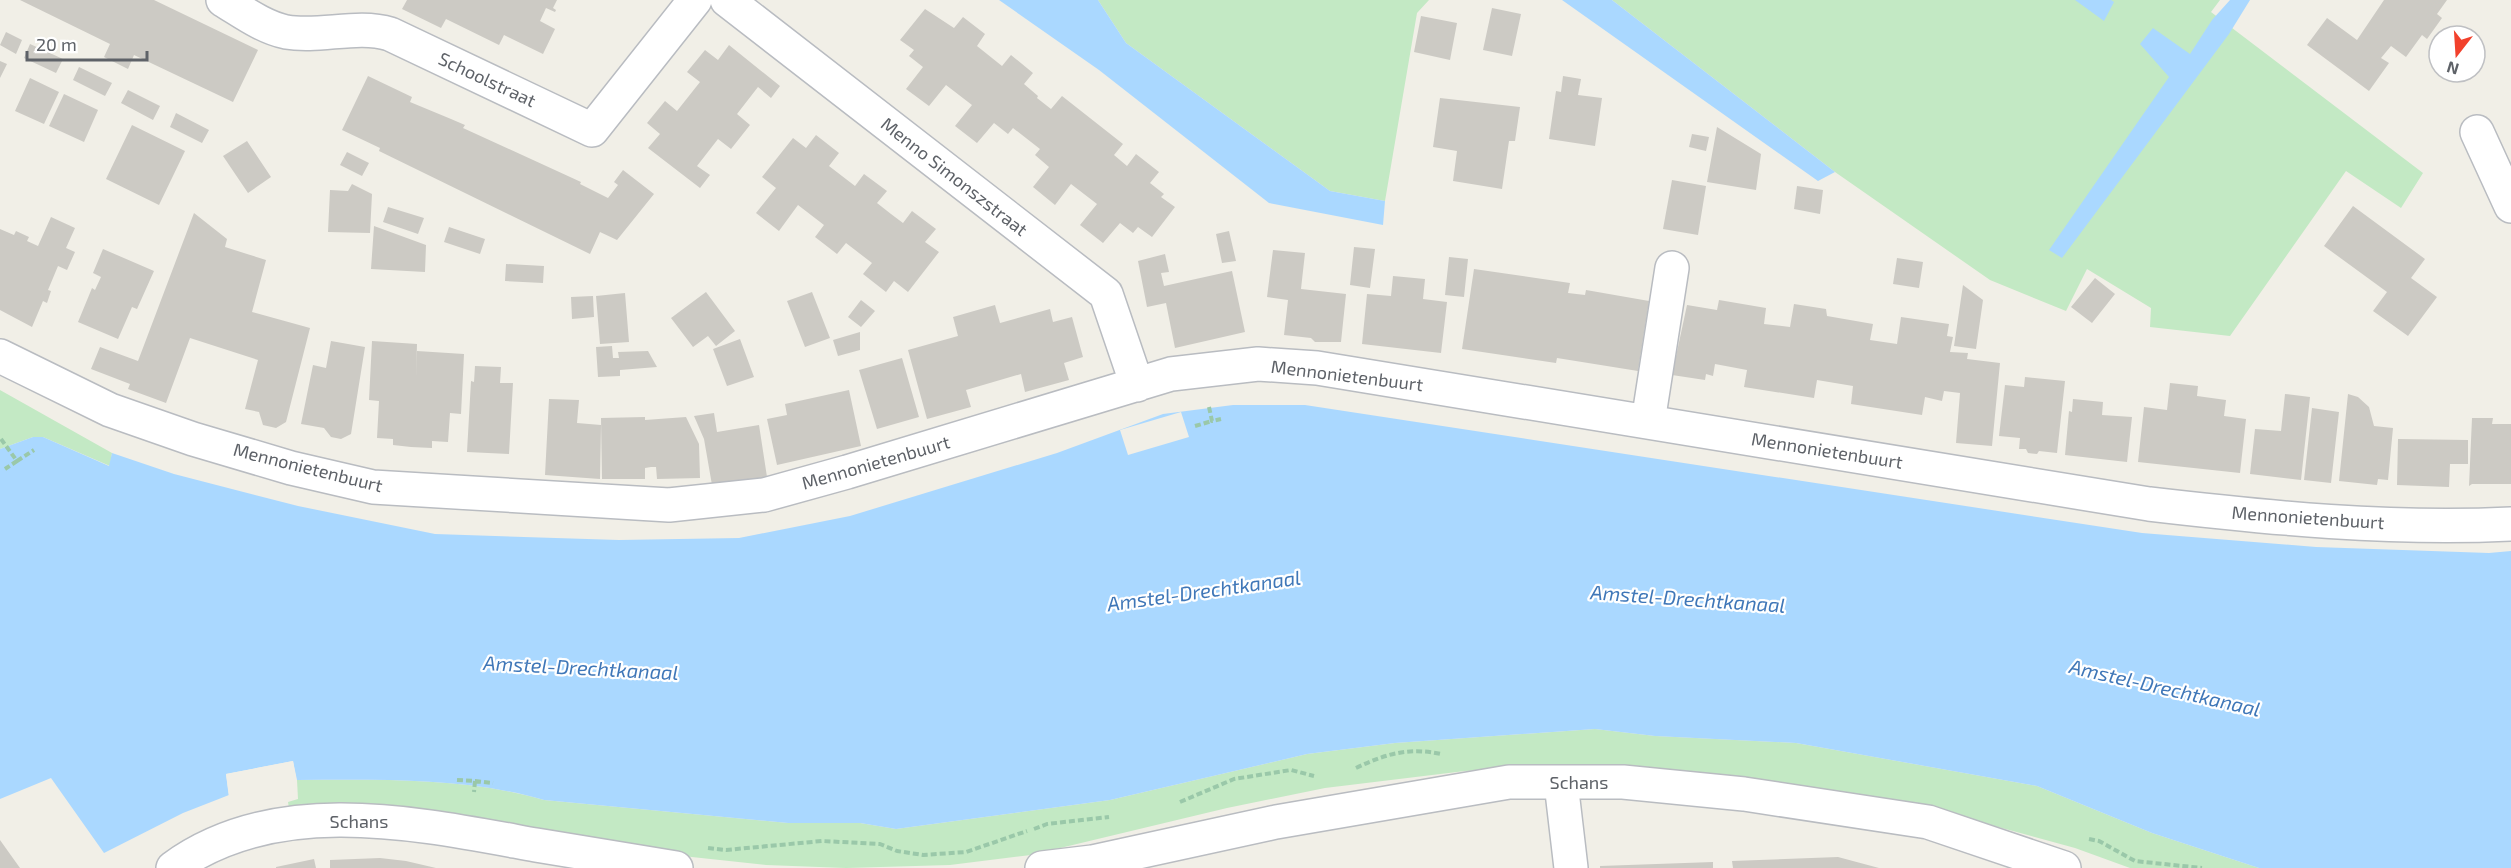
<svg xmlns="http://www.w3.org/2000/svg" width="2511" height="868" font-family="'Exo 2',sans-serif">
  <rect width="100%" height="100%" fill="#f1efe7"/>
  <path fill="#c3e9c4" d="M1098,0H1429L1417,13L1385,201L1330,191L1126,43Z
    M1612,0H2220L2211,12L2423,173L2401,208L2346,171L2230,336L2150,327L2151,308L2087,269L2066,311L1990,280L1835,172Z
    M0,390L112,453L110,466L43,437H33L0,449Z
    M1595,729L1655,736L1796,743L2037,786L2152,833L2259,868H2130L2075,848L1914,804L1706,773L1559,766L1465,771L1325,788L1227,808L1031,855L950,865L846,868L766,865L290,814L288,802L298,799L297,780C379,780 465,777 544,800L788,823H860L896,829L1110,800L1307,754L1395,743Z"/>
  <path fill="#aad8ff" d="M999,0H1098L1126,43L1330,191L1385,201L1383,225L1269,203L1099,70Z
    M1562,0H1612L1835,172L1818,181Z
    M2075,0H2111L2114,2L2104,21Z
    M2230,0H2250L2229,34L2062,258L2049,250L2169,77L2140,44L2153,28L2190,54L2212,20Z
    M1233,405H1305L2142,533L2316,547L2489,553L2511,551V868H2259L2152,833L2037,786L1796,743L1655,736L1595,729L1395,743L1307,754L1110,800L896,829L860,823H788L544,800C464,777 379,780 297,780L293,761L226,774L229,795L183,813L104,853L51,778L0,799V449L33,437H43L109,466L112,453L174,474L298,506L435,534L619,540L739,538L850,516L1057,453L1163,414Z"/>
  <path fill="#f1efe7" d="M1181,412L1189,437L1128,455L1120,430Z
    M293,761L297,783L294,781L291,765L229,776L232,795L229,798L226,774Z"/>
  <path fill="#cccac4" d="M20,0H154L258,50L233,102L134,55L128,69L104,57L110,44Z
    M407,0H557L553,8L556,10L555,12L546,8L540,21L555,29L543,54L504,35L499,45L446,19L441,28L402,9Z
    M2384,0H2447L2437,14L2442,18L2427,39L2422,35L2406,57L2391,46L2381,58L2389,63L2369,91L2307,45L2327,18L2357,40Z
    M1492,8L1521,14L1512,56L1483,50Z
    M925,9L954,28L963,17L985,34L977,46L1002,66L1011,55L1033,73L1024,84L1038,96L1037,98L1051,109L1062,96L1123,144L1114,155L1127,166L1136,154L1159,172L1150,183L1164,194L1161,197L1175,207L1152,237L1138,227L1133,233L1120,223L1103,243L1080,225L1097,204L1071,184L1055,205L1033,187L1049,167L1035,155L1040,149L1013,128L1008,134L994,123L977,143L955,126L972,105L946,85L929,106L906,89L923,67L909,56L914,50L900,40Z
    M1421,16L1457,23L1450,60L1414,52Z
    M6,32L22,40L16,54L0,45Z
    M30,44L63,59L56,73L24,58Z
    M729,45L780,86L771,98L758,87L737,114L750,125L731,149L718,139L697,166L710,175L700,188L648,148L660,134L647,123L665,101L677,111L700,82L687,72L705,50L718,60Z
    M0,61L7,64L0,78Z
    M79,67L112,83L105,96L73,80Z
    M368,76L412,97L410,102L451,119L465,125L463,128L581,182L580,184L608,198L618,185L614,182L623,170L654,194L617,240L600,232L590,254L379,151L380,148L342,130Z
    M1563,76L1581,79L1578,95L1602,98L1595,146L1549,139L1556,91L1561,92Z
    M30,78L59,92L44,124L15,111Z
    M128,90L160,106L153,120L121,103Z
    M64,94L98,110L84,142L49,126Z
    M1440,98L1520,107L1515,141H1509L1502,189L1453,181L1457,151L1433,147Z
    M176,113L209,130L202,143L170,127Z
    M132,125L185,151L159,205L106,179Z
    M1717,127L1761,154L1756,190L1707,182Z
    M1692,134L1709,137L1706,151L1689,147Z
    M816,135L839,153L829,166L855,186L864,174L887,191L877,203L891,214L903,223L912,211L936,229L925,242L939,252L908,292L894,281L886,292L863,274L872,263L846,243L837,254L815,237L824,225L798,205L779,231L756,213L776,188L762,177L793,138L806,148Z
    M247,141L271,177L248,193L223,156Z
    M347,152L369,163L362,176L340,165Z
    M1672,180L1706,186L1698,235L1663,229Z
    M352,184L372,194L370,233L328,232L330,190L348,191Z
    M1797,186L1823,190L1820,214L1794,209Z
    M2353,206L2425,259L2411,278L2437,297L2408,336L2373,311L2387,292L2324,246Z
    M388,207L424,218L418,234L383,222Z
    M194,213L227,239L225,247L266,260L252,312L310,328L286,422L276,428L263,425L259,412L245,409L258,360L190,338L166,403L128,389L130,384L91,369L100,347L138,361Z
    M51,217L75,228L66,248L75,252L67,270L58,266L48,290L51,291L47,303L43,301L32,327L0,310V229L14,235L16,231L29,237L27,241L38,246Z
    M374,226L426,245L425,272L371,269Z
    M449,227L485,239L480,254L444,242Z
    M1229,231L1236,261L1222,263L1216,234Z
    M1354,247L1375,249L1370,288L1350,285Z
    M103,249L154,271L137,309L132,307L118,339L78,322L92,288L95,290L101,277L93,273Z
    M1273,250L1305,253L1301,289L1346,294L1341,342H1315L1311,338L1284,335L1288,300L1267,297Z
    M1165,254L1169,272L1161,273L1164,286L1232,271L1245,332L1175,348L1166,303L1147,307L1138,261Z
    M1449,257L1468,259L1464,297L1445,295Z
    M1897,258L1923,262L1919,288L1893,284Z
    M506,264L544,266L543,283L505,281Z
    M1474,269L1570,283L1568,293L1585,295L1586,290L1649,301L1638,371L1557,358L1556,363L1462,349Z
    M1393,276L1425,279L1423,299L1447,302L1441,353L1362,344L1367,294L1391,296Z
    M2095,278L2115,294L2092,323L2071,307Z
    M1963,285L1983,300L1976,349L1954,346Z
    M706,292L735,331L716,346L708,336L693,347L671,318Z
    M812,292L830,338L805,347L787,301Z
    M625,293L629,342L600,344L596,296Z
    M593,296L594,317L572,319L571,297Z
    M861,300L875,311L861,327L848,317Z
    M1719,300L1766,308L1764,324L1790,327L1794,304L1826,309L1827,316L1873,324L1870,340L1897,344L1901,317L1949,324L1947,336L1953,337L1950,352L1968,353L1967,359L2000,363L1992,446L1956,443L1960,393L1944,391L1942,401L1925,397L1922,415L1851,404L1853,386L1817,380L1814,398L1744,387L1747,370L1715,364L1713,376L1706,374L1705,380L1672,375L1687,305L1717,310Z
    M995,305L1000,323L1050,309L1053,322L1072,317L1083,357L1064,363L1069,380L1025,392L1021,374L966,390L971,407L927,419L908,350L958,336L953,317Z
    M860,332V350L838,356L833,340Z
    M740,339L754,377L727,386L713,349Z
    M331,341L365,347L351,434L341,439L331,437L324,428L301,424L313,365L326,368Z
    M372,341L417,344L416,378L417,351L464,354L461,414L450,413L448,442L432,441V448L411,447L393,445V439L377,438L379,401L369,400Z
    M612,346L613,358H619L618,352L648,351L657,367L620,370V376L598,377L596,347Z
    M902,358L919,417L877,429L859,370Z
    M475,366L501,367L500,383H513L509,454L467,452L471,381L474,382Z
    M2025,377L2065,381L2057,453L2039,451L2037,454L2028,453L2026,449H2019L2020,438L1999,436L2005,385L2024,387Z
    M2170,383L2198,386L2197,396L2226,400L2224,416L2246,419L2240,473L2138,462L2144,407L2167,410Z
    M849,390L861,446L777,465L767,419L787,415L785,404Z
    M2285,394L2310,397L2301,480L2250,474L2255,429L2281,431Z
    M2348,394L2358,397L2369,407L2374,426L2393,428L2388,480L2378,479L2377,485L2339,481Z
    M549,399L579,400L577,423L601,425L600,479L545,475Z
    M2073,399L2103,402L2102,415L2132,417L2127,462L2065,455L2069,411L2072,412Z
    M2312,408L2339,412L2331,483L2304,480Z
    M714,413L717,432L759,425L767,477L712,485L704,439L694,416Z
    M645,417V420L686,417L699,444L700,478L657,479L656,467H651L645,468V479H602L601,418Z
    M2472,418H2493L2492,424H2511V484H2472L2469,486Z
    M2398,439L2468,440V464H2450L2449,487L2397,485Z
    M0,840L20,868H0Z
    M1838,857L1879,868H1733L1732,861Z
    M380,858L406,861L436,868H330V860Z
    M314,859L316,868H276V867Z
    M1713,862V868H1600V866Z"/>
  <g fill="none" stroke-linecap="round" stroke-linejoin="round">
    <g stroke="#b9bcc1" stroke-width="36">
      <path id="minor" d="M223,0C243,12 263,27 286,32C320,38 357,24 390,34L592,130L695,0
        M727,0L1106,294L1137,385
        M2477,132L2511,206
        M0,356L110,410L193,439L291,468L373,487L669,505L764,495L847,472L1171,374L1258,364L1317,368L2149,504C2269,518 2391,530 2511,524
        M1648,422L1672,268
        M1561,783L1571,868
        M173,868C277,792 420,824 536,845C583,853 630,860 676,868
        M1042,868L1092,862L1276,822L1509,782H1623L1744,794L1928,822L2064,868"/>
    </g>
    <path stroke="#9ac8a9" stroke-width="4" stroke-dasharray="6 3" stroke-linecap="butt" d="M1209,407L1212,421L1221,419
      M1195,426L1212,421
      M1,439L17,461L5,469
      M17,461L34,450
      M1356,768C1385,754 1409,747 1441,754
      M457,780L475,781L474,792
      M475,781L493,783
      M1180,802L1234,779L1291,770L1314,776
      M1034,829L1047,824L1109,817
      M2089,839L2099,841L2135,861L2202,868
      M708,848L726,850L822,841L880,844L897,851L923,855L966,852L1027,831"/>
    <use href="#minor" stroke="#fff" stroke-width="33"/>
  </g>
  <g text-anchor="middle" stroke-width="4.5" stroke-linejoin="round" paint-order="stroke">
    <g font-size="18" fill="#5e6268" stroke="#fff">
      <text transform="translate(487 80) rotate(25)" y="6">Schoolstraat</text>
      <text transform="translate(954 177) rotate(38)" y="6">Menno Simonszstraat</text>
      <text transform="translate(1347 376) rotate(7)" y="6">Mennonietenbuurt</text>
      <text transform="translate(1827 451) rotate(9)" y="6">Mennonietenbuurt</text>
      <text transform="translate(876 463) rotate(-16)" y="6">Mennonietenbuurt</text>
      <text transform="translate(308 468) rotate(14)" y="6">Mennonietenbuurt</text>
      <text transform="translate(2308 518) rotate(4)" y="6">Mennonietenbuurt</text>
      <text x="1579" y="789">Schans</text>
      <text x="359" y="828">Schans</text>
    </g>
    <g font-size="20" font-style="italic" fill="#3f77b8" stroke="#fff">
      <text transform="translate(1204 591) rotate(-8)" y="7">Amstel-Drechtkanaal</text>
      <text transform="translate(1688 599) rotate(4)" y="7">Amstel-Drechtkanaal</text>
      <text transform="translate(581 668) rotate(3)" y="7">Amstel-Drechtkanaal</text>
      <text transform="translate(2165 688) rotate(13)" y="7">Amstel-Drechtkanaal</text>
    </g>
  </g>
  <g transform="translate(2457 54) rotate(197)"><circle r="28" fill="#ffffff" stroke="#bfc0c3" stroke-width="1.5"/>
  <path d="M0-4.5L10 22L0 15L-10 22Z" fill="#f2412c"/>
  <text y="-9" font-size="16" font-weight="bold" text-anchor="middle" fill="#5e6268">N</text>
  </g>
  <path d="M27 51v9h120v-9" fill="none" stroke="#5e6268" stroke-width="3"/>
  <text x="36" y="51" font-size="18" fill="#5e6268" stroke="#ffffff" stroke-width="4.5" paint-order="stroke">20 m</text>
</svg>
